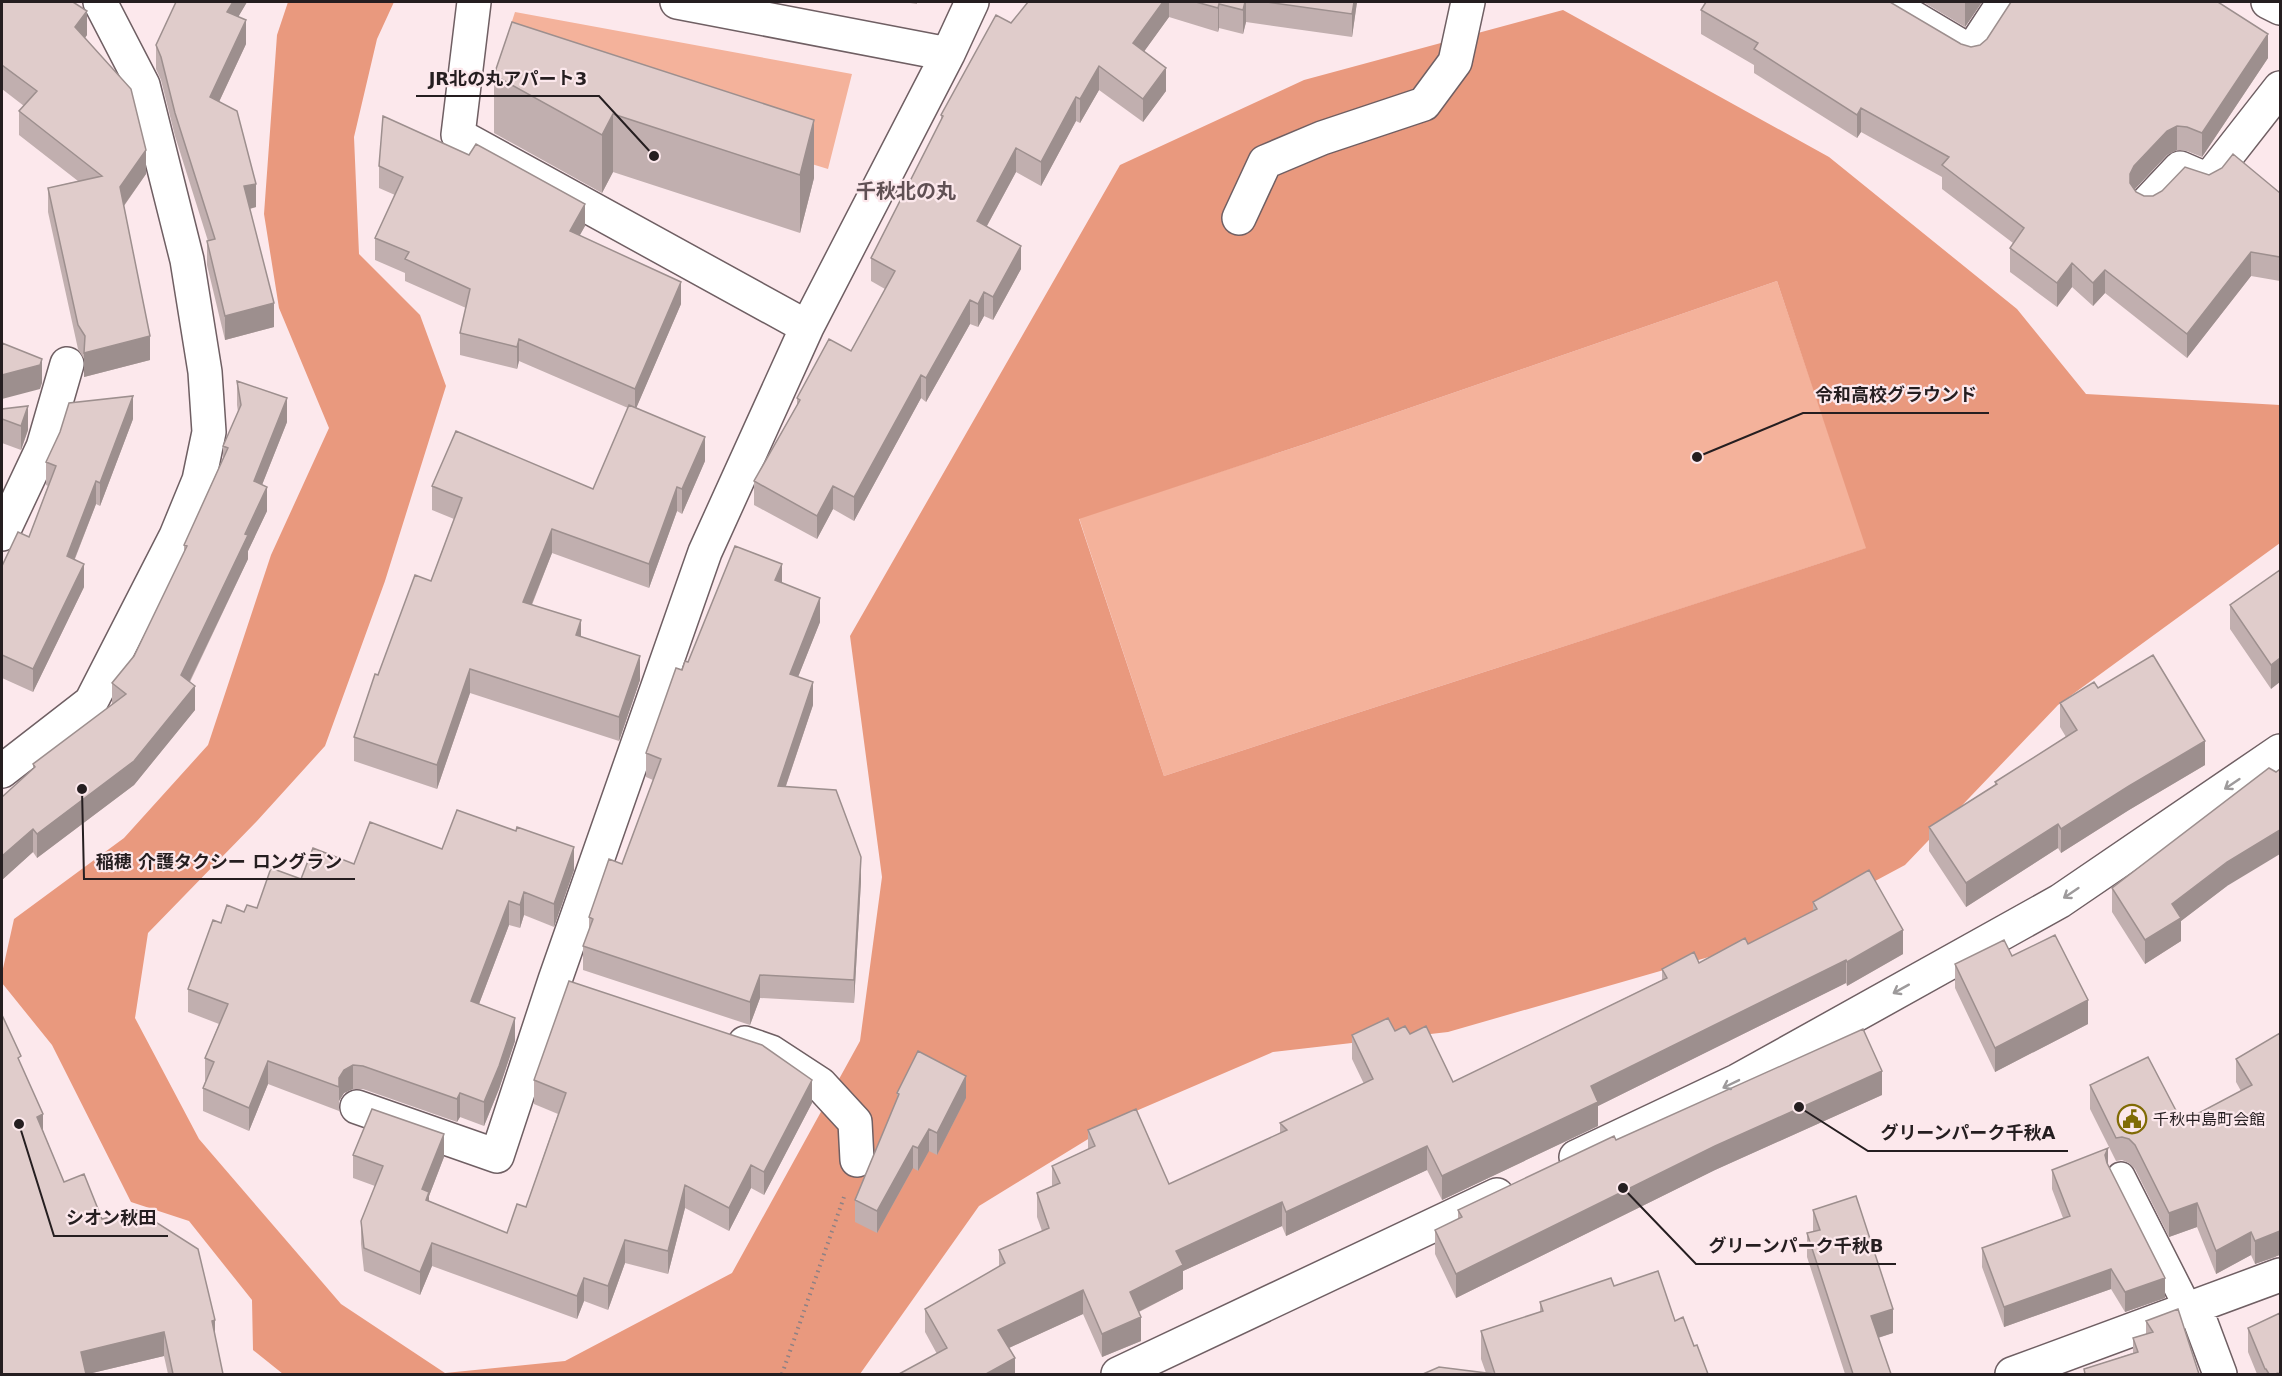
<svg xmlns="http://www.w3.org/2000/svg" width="2282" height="1376" font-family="'DejaVu Sans','Noto Sans JP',sans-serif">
  <rect width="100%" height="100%" fill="#fce8ec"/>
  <path fill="#f4b29b" d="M515,12L852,74L828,169L497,67Z
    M1777,281L1867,548C1633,625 1398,699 1164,776L1079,518L1311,442Z"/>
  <path fill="#e9997e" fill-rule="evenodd" d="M288,2H394L377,39L354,137L359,254L420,315L446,386L385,581L325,746L257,821L148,933L135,1018L199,1139L341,1304L445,1373L565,1361L732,1273L860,1041L882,877L850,636L1120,165L1304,80L1563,10L1829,157L2017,309L2086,394L2280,405V543L2058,705L1905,865L1761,942L1448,1032L1273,1052L1129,1114L979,1206L860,1374H283L253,1350L252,1300L189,1221L131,1202L52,1045L2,983V973L14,919L124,838L208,745L271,555L329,428L279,308L264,214L277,35ZM1777,281L1866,548C1633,625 1398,699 1164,776L1079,519L1311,442Z"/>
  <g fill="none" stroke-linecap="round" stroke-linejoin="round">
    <g stroke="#6f5f63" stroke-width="30">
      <path id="lane" d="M2121,1176L2189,1310"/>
    </g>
    <g stroke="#6f5f63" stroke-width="36">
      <path id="street" d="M474,2L458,135L807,327
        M677,2L948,54
        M1887,2L1971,52L2004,2
        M2268,2L2280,8
        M2148,202L2180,168L2208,180L2280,88
        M1239,218L1265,162L1322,138L1424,104L1455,62L1468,2
        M2,534L43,447L67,364
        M2,771L91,702L176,536L199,480L209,432L205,372L187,260L143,85L100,2
        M745,1043L771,1052L820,1084L855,1122L857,1160
        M357,1107L497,1156L555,980L705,552L807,327L948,54L972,2
        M1576,1157L1737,1081L2060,901L2280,751
        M2195,1307L2220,1374
        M1118,1374L1497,1195
        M2012,1374L2280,1275"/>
    </g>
    <path stroke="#8e8184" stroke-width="4" stroke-dasharray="1.5 4.5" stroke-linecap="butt" d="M782,1374L844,1197"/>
    <use href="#lane" stroke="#fff" stroke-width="27"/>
    <use href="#street" stroke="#fff" stroke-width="33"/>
  </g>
  <path fill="#c1afaf" d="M2,2L87,35L85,38L146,174L124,206L150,360L84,377V359L78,349L48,212V188L78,181L19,135V111L24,106L2,89Z
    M247,2L238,17L246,44L219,102L256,207L250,209L274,327L225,340L207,265V241H208L175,136L161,80L156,69V45Z
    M903,2H917V4Z
    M1028,2H1357L1352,37L1246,22L1243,34L1219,28L1218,32L1169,17L1144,51L1166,91L1143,122L1099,90L1080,123L1076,121L1041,186L1016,172L987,226L1021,269L993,320L984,316L978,327L970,324L926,402L921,398L854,521L833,509L817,539L754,505V481L797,405V398L851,351L885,289L871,281V258L941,121V115Z
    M1923,2H1982L1965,27Z
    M1701,10L1961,44L1971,47L2268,58L2202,157L2187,151L2177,150L2167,155L2134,190L2136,192L2144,196H2153L2209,175L2280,193V281L2251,276L2187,358L2105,293L2093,306L2072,287L2057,307L2010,272V248L2013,243L1942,189V177L1861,132L1857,138L1754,73V65L1701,34Z
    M494,75L814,178L800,233L613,172L602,193L494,133Z
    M379,166L585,226L579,236L681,304L636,408L705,461L682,514L677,511L649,588L552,553L532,605L581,636L640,680L619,741L470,693L437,789L354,761V737L378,675L431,581L454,519L432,510V486L593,489L628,408L519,361L517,369L460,355V333L466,308L405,281V273L375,260V238L395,195L379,188Z
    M237,381L287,422L262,485L267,511L248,551V559L190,682L195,710L134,785L37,858L33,852L2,880L33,769V764L112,705V683L134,656L184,553V545L223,458V446L238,412L237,405Z
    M2,409L28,430L21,450L2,443Z
    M133,419L100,506L96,504L75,559L84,587L33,692L2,678V566L29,537L48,486L46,485V462Z
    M2280,570L2271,689L2230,629V605Z
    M782,583L820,622L798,677L813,705L786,786L861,881L854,1003L760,998L750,1025L583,970V946L589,931V917L622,864L653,780L646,777V753L682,670L688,662Z
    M2098,688L2205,765L2129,810L2061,853L2058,848L1966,907L1929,851V827L1995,785V782L2066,737L2060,727V703Z
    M442,849L574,870L554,927L524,915L520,928L509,925L479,1004L515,1041L499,1089L484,1126L460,1117L457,1122L363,1089H353L344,1093L339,1101V1111L268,1084L249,1131L203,1111V1088L205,1082V1058L219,1024L188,1012V989L221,923L244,912L257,908L301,879L354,864Z
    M2227,886L2181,921V941L2145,964L2112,912V888Z
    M1813,902L1903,954L1847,986L1846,983L1598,1106V1126L1442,1200L1427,1170L1286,1236L1282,1226L1183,1271V1289L1139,1312L1141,1341L1102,1357L1083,1314L1009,1348L1015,1374L937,1354L925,1332V1309L999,1267V1250L1042,1231L1037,1217V1193L1052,1186V1166L1088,1149V1130L1169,1184L1280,1133V1123L1364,1084L1352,1059V1035L1395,1031L1410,1034L1453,1082L1662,980V969L1699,963L1748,944L1813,911Z
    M2012,956L2088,1024L1995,1072L1955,988V964Z
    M2280,1033L2276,1257L2255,1264L2251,1255L2216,1274L2197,1227L2169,1237L2135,1169L2129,1163L2122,1160L2116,1161L2090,1109V1085L2182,1122L2241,1091L2236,1082V1059Z
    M21,1065L43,1131L64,1182L102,1219L215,1337L223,1374H168L164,1356L88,1374Z
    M534,1080L812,1103L764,1195L751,1188L729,1231L685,1208L668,1274L625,1263L608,1310L584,1301L577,1319L432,1266L420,1295L364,1271L361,1244V1221L375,1186L353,1178V1155L444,1157L429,1196V1201L507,1233L526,1207L558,1114L534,1104Z
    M897,1093L966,1098L937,1155L929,1151L918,1171L913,1168L877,1233L855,1222V1200L897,1098Z
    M1882,1095L1715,1170L1456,1298L1435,1254V1230L1458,1219V1210L1616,1140Z
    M2108,1166L2165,1298L2125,1312L2111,1289L2004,1327L1982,1267V1248L2063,1218L2052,1189V1170Z
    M1813,1210L1893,1333L1878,1338L1891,1374H1845L1807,1257V1233L1813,1231Z
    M1614,1286L1675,1321L1694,1346L1708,1374H1423L1486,1373L1481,1359V1331L1540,1312V1302Z
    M2146,1321L2199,1374H2084V1369L2133,1353V1338L2146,1334Z
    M2248,1328L2280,1374H2257L2248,1352Z"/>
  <path fill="#9d8f8e" d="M233,2H247L227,36V12Z
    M1163,2H1169V17L1133,67V43Z
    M1245,2H1246V22L1243,34V10Z
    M1354,2H1357L1352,37V14Z
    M1966,2H1982L1965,27V3Z
    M1219,4V28L1218,32V8Z
    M87,11V35L75,51V27Z
    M246,20V44L210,121V97Z
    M2268,34V58L2202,157V133Z
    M1099,66V90L1080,123V99Z
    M1166,68V91L1143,122V99Z
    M1076,97V121L1041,186V162Z
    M1861,108V132L1857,138V115Z
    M613,114V172L602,193V135Z
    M814,120V178L800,233V175Z
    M2177,126V150L2167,155L2134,190L2130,198V174L2134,166L2167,131Z
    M1016,148V172L977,244V221Z
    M146,150V174L120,211V187Z
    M256,184V207L244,210V186Z
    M585,204V226L570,253V231Z
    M1021,246V269L993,320V297Z
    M2251,252V276L2187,358V334Z
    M2072,263V287L2057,307V283Z
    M2105,270V293L2093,306V283Z
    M681,282V304L635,411V389Z
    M984,292V316L978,327V304Z
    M970,300V324L926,402V378Z
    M274,303V327L225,340V316Z
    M150,336V360L84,377V353Z
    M519,339V361L517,369V347Z
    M42,359V383L40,389L2,399V375Z
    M921,375V398L854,521V497Z
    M133,396V419L100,506V483Z
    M287,398V422L254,505V481Z
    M28,406V430L21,450V426Z
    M705,437V461L682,514V489Z
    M96,481V504L67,578V556Z
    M833,486V509L817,539V516Z
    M267,487V511L248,551V559L181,699V675Z
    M677,487V511L649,588V564Z
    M552,529V553L523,626V602Z
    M84,564V587L33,692V669Z
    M782,564V588L775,580Z
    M820,598V622L790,697V674Z
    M581,620V644L576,635Z
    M640,656V680L619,741V717Z
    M2280,658V682L2271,689V665Z
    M470,669V693L437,789V765Z
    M813,682V705L778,809V786Z
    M195,686V710L134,785L37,858V834Z
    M2205,741V765L2129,810L2061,853V829L2129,786Z
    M2058,824V848L1966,907V883Z
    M33,829V852L2,880V856Z
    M2280,830V854L2227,886L2181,921V941L2145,964V940L2172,904L2227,862Z
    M574,847V870L554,927V904Z
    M861,857V881L854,1003V980Z
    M524,892V915L520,928V905Z
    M509,901V925L471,1025V1001Z
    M1903,930V954L1847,986V962Z
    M1846,960V983L1598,1106V1126L1442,1200V1176L1591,1086Z
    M760,975V998L750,1025V1002Z
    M2088,1000V1024L1995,1072V1048Z
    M515,1018V1041L499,1089L484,1126V1102Z
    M268,1061V1084L249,1131V1108Z
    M353,1065V1089L344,1093L339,1101V1111V1078L344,1070Z
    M1882,1071V1095L1715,1170L1456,1298V1274L1715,1146Z
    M966,1076V1098L937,1155V1133Z
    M812,1080V1103L764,1195V1172Z
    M460,1093V1117L457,1122V1099Z
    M43,1114V1138L37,1117Z
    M929,1129V1151L918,1171V1148Z
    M444,1134V1157L429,1196V1215L422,1189Z
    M913,1146V1168L877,1233V1211Z
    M1427,1146V1170L1286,1236V1212Z
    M2108,1148V1167L2105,1155Z
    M751,1165V1188L729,1231V1208Z
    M685,1185V1208L668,1274V1251Z
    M1282,1202V1226L1183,1271V1289L1130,1316V1292L1176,1251Z
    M2197,1203V1227L2169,1237V1213Z
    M2280,1231V1255L2255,1264V1241Z
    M2251,1232V1255L2216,1274V1251Z
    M625,1240V1263L608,1310V1286Z
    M432,1243V1266L420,1295V1272Z
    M2111,1269V1289L2004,1327V1307Z
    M584,1278V1301L577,1319V1296Z
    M2165,1278V1298L2125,1312V1292Z
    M1083,1290V1314L998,1353V1330Z
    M1893,1309V1333L1871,1340V1316Z
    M1141,1317V1341L1102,1357V1334Z
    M215,1320V1344L212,1321Z
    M164,1332V1356L88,1374H81V1352Z
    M1015,1358V1374H986Z"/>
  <path fill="#e0cccb" stroke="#9d8f8e" stroke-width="1.5" d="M2,2H73L87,11L75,27L131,89L146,150L120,187L150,336L84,353L85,336L78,325L48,188L102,176L19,111L37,91L2,65Z
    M176,2H233L227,12L246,20L210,97L237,111L256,184L244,186L274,303L225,316L207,241L215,239L175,113L161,57L156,45Z
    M1028,2H1163L1133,43L1166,68L1143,99L1099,66L1080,99L1076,97L1041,162L1016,148L977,221L1021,246L993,297L984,292L978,304L970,300L926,378L921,375L854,497L833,486L817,516L754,481L800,400L797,398L829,339L851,351L895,271L871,258L943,116L941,115L996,15L1011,23Z
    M1196,2H1245L1243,10L1219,4L1218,8Z
    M1267,2H1354L1352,14Z
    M1706,2H1890L1961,44L1971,47L1980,45L1987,39L2011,2H2218L2268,34L2202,133L2187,127L2177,126L2167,131L2134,166L2130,174V183L2136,192L2144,196H2153L2162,191L2185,167L2209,175L2222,168L2233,154L2280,193V257L2251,252L2187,334L2105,270L2093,283L2072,263L2057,283L2010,248L2024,228L1942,165L1949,157L1861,108L1857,115L1754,49L1758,43L1701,10Z
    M512,22L814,120L800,175L613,114L602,135L494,75Z
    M383,116L469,155L476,144L585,204L570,231L681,282L635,389L519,339L517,347L460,333L470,289L405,259L409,252L375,238L403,177L379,166Z
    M2,343L42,359L40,365L2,375Z
    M237,381L287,398L254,481L267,487L245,534L248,535L181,675L195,686L134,761L37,834L33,829L2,856V797L35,767L33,764L126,694L112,683L134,656L187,546L184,545L228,448L223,446L241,405Z
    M133,396L100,483L96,481L67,556L84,564L33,669L2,655V566L18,532L29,537L56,466L46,462L60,432L69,403Z
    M629,405L705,437L682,489L677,487L649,564L552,529L523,602L581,620L576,635L640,656L619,717L470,669L437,765L354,737L375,674L378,675L415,575L431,581L462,498L432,486L456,431L593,489Z
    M28,406L21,426L2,419V409Z
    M735,546L782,564L775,580L820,598L790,674L813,682L778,786L836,790L861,857L854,980L760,975L750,1002L583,946L593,919L589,917L609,859L622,864L661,759L646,753L676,668L682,670L685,661L688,662Z
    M2280,570V658L2271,665L2230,605Z
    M2153,655L2205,741L2129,786L2061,829L2058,824L1966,883L1929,827L1997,784L1995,782L2077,730L2060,703L2094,682L2098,688Z
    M2269,768L2276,772L2280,769V830L2227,862L2172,904L2181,918L2145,940L2112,888Z
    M457,810L516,831L517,827L574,847L554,904L524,892L520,905L509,901L471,1001L515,1018L499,1066L484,1102L460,1093L457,1099L363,1066L353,1065L344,1070L339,1078V1087L268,1061L249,1108L203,1088L214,1062L205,1058L228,1004L188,989L213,920L221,923L227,905L244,912L247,905L257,908L271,868L301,879L313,848L354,864L370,822L442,849Z
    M1869,870L1903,930L1847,962L1846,960L1591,1086L1598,1102L1442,1176L1427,1146L1286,1212L1282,1202L1176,1251L1183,1265L1130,1292L1141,1317L1102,1334L1083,1290L998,1330L1015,1358L986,1374H899L947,1348L925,1309L1005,1263L999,1250L1049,1228L1037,1193L1060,1183L1052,1166L1095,1146L1088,1130L1136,1109L1169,1184L1287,1130L1280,1123L1373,1079L1352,1035L1388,1018L1395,1031L1405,1026L1410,1034L1426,1026L1453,1082L1667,978L1662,969L1694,952L1699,963L1745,938L1748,944L1817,909L1813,902Z
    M2055,935L2088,1000L1995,1048L1955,964L2004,940L2012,956Z
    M569,981L762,1045L812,1080L764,1172L751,1165L729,1208L685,1185L668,1251L625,1240L608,1286L584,1278L577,1296L432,1243L420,1272L364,1248L361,1221L383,1166L353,1155L372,1109L444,1134L422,1189L429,1192L426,1200L507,1233L517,1204L526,1207L566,1093L534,1080Z
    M2,1015L21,1056L18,1058L43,1114L37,1117L64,1182L84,1174L102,1219L137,1210L198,1249L215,1320L212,1321L223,1374H173L164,1332L81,1352L86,1374H2Z
    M1863,1029L1882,1071L1715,1146L1456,1274L1435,1230L1462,1217L1458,1210L1614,1136L1616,1140Z
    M2280,1033V1231L2255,1241L2251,1232L2216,1251L2197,1203L2169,1213L2135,1145L2129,1139L2122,1137L2116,1138L2090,1085L2148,1057L2182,1122L2252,1085L2236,1059Z
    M918,1051L966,1076L937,1133L929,1129L918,1148L913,1146L877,1211L855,1200L899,1094L897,1093Z
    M2108,1148L2105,1155L2107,1163L2165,1278L2125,1292L2111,1269L2004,1307L1982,1248L2070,1216L2052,1170Z
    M1856,1196L1893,1309L1871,1316L1891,1374H1853L1807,1233L1820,1230L1813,1210Z
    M1658,1271L1675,1321L1683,1317L1694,1346L1697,1345L1708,1374H1423L1439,1367L1495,1374L1481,1331L1543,1311L1540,1302L1611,1278L1614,1286Z
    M2178,1309L2199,1374H2085L2084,1369L2138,1352L2133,1338L2153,1332L2146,1321Z
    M2280,1313V1374L2278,1373L2275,1374H2269L2266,1369H2265L2248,1328Z"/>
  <defs><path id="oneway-shaft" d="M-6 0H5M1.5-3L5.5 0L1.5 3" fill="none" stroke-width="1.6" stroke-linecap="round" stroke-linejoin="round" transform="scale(1.5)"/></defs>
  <g stroke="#9d9a9b">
    <use href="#oneway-shaft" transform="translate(2232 784) rotate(146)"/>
    <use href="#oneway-shaft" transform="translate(2071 893) rotate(146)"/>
    <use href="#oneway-shaft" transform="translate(1901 989) rotate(151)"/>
    <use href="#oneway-shaft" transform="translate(1731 1084) rotate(154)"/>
  </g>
  <defs>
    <g id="civic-ring" transform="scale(1.5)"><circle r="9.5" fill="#fce8ec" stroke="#806b05" stroke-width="1.5"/><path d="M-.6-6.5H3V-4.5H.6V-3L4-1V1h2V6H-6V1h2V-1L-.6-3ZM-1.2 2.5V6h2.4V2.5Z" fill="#806b05"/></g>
  </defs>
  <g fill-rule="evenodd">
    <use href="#civic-ring" x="2132" y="1119"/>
  </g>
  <g text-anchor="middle" stroke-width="4.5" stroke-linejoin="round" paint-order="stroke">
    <g font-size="16" fill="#251e20" stroke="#fce8ec" text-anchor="start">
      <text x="2153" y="1125">千秋中島町会館</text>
    </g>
    <g font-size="20" font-weight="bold" fill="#605054" stroke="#fce8ec">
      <text x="906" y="198">千秋北の丸</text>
    </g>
  </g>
  <path fill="none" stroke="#251e20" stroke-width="2" d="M654 156L599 96H416M1697 457L1803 413H1989M82 789L84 879H355M1799 1107L1868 1151H2068M19 1124L54 1236H168M1623 1188L1696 1264H1896"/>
  <g fill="#251e20" stroke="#fce8ec" stroke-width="2">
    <circle cx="654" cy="156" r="6"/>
    <circle cx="1697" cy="457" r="6"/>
    <circle cx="82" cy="789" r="6"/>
    <circle cx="1799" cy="1107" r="6"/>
    <circle cx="19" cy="1124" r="6"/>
    <circle cx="1623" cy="1188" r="6"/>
  </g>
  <g font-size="18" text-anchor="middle" font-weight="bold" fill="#251e20" stroke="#fce8ec" stroke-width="4.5" stroke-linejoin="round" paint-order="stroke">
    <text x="508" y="85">JR北の丸アパート3</text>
    <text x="1896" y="401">令和高校グラウンド</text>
    <text x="219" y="868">稲穂 介護タクシー ロングラン</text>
    <text x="1968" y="1139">グリーンパーク千秋A</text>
    <text x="111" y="1224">シオン秋田</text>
    <text x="1796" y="1252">グリーンパーク千秋B</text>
  </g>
  <rect width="2282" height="1376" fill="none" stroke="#251e20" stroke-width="6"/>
</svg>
